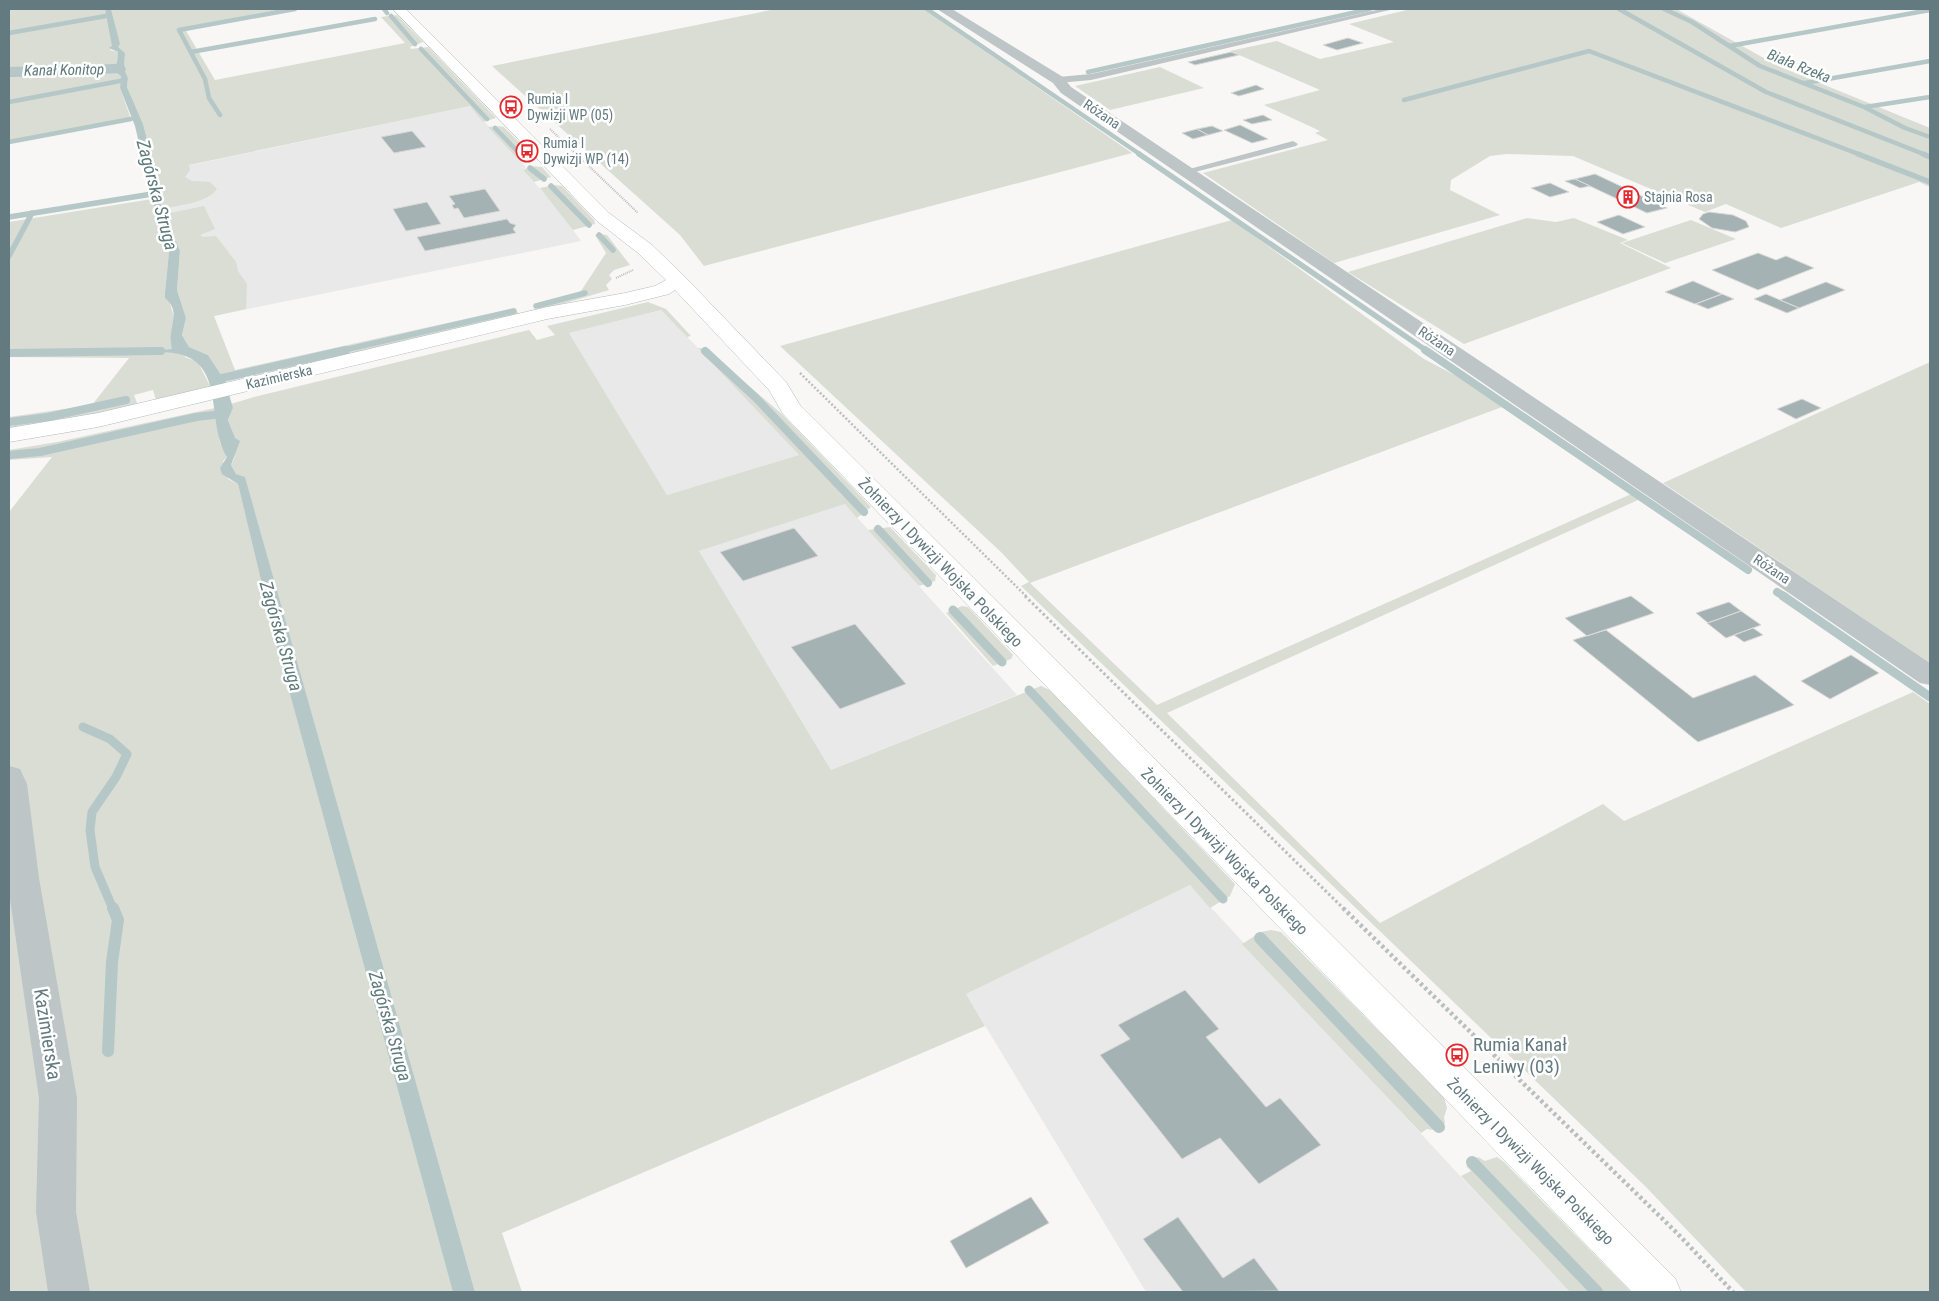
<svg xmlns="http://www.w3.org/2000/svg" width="1939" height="1301" font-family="'Roboto Condensed',sans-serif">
  <rect width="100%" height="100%" fill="#f8f7f5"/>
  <path fill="#e8e9e8" d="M470,106L526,167L523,170L555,205L581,241L199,319L158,172Z
    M661,310L733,384L799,455L667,495L569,333Z
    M845,504L1017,695L831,770L699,551Z
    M1190,885L1463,1179L1570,1292H1146L966,994Z"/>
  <path fill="#d9ddd4" d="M9,9H105L114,42L110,50L118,52L117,63L109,69L121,76L120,88L131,119L9,142Z
    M111,9H302L185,29L215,80L405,43L381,17L397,15L423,42L410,47L411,49L428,47L496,118L483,122L470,106L189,165L190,170L185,177L192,181L210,182L217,189C207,203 183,204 168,208L170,213L204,206L215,229L200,235L203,237L216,236L236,262L238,271L247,284L246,309L214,316L235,370L514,308L520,315L225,382L208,355L189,347L182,335L186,318L177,290L180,251L158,196L157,176L143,124L127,87L128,78L124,69L125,53L117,47L119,42Z
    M776,9H924L1132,153L704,266L680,235L492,66Z
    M1411,9H1676L1778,66L1930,128V187L1919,182L1781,228L1726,204L1705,212L1573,156L1507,154L1490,156L1451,180L1450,190L1500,215L1334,263L1203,173L1328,140L1315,133L1320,131L1264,105L1320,90L1230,51L1277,41L1320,59L1394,42L1349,24Z
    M1160,67L1204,88L1110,110L1075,86Z
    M497,126L504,127L526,149L522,157L517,158L488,127Z
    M531,166L542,167L551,177L534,182L523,170Z
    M555,185L562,186L594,220L595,224L573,230L540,188Z
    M152,199L169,252L165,292L170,303L185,357L198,362L210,386L156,400L153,390L134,395L137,403L132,406L67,420L9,428V417L92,405L129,358L9,357V222Z
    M1527,218L1556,222L1574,218L1628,240L1620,243L1671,268L1464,344L1348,272Z
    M1232,220L1424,359L1510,404L1030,583L1157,705L1638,491V500L1167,713L1380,923L1603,804L1624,821L1913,692L1930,704V1292H1746L1646,1187L1021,586L1029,582L1002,553L780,346Z
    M1691,220L1736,239L1665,263L1622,243Z
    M601,234L607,235L630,265L614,270L609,275L612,279L606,285L609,290L549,308L540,310L534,304L579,294L606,253L595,235Z
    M648,302L666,309L691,336L687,337L661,310L569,333L667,495L799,455L698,348L709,349L721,362L783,415L871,507L857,518L845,504L699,551L831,770L1041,686L1052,691L1235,884L1230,896L1210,908L1190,885L966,994L985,1026L502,1233L522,1292H475L245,478L236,474L231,465C240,450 234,435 228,420L233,408L231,404L254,397L529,330L537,340L555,335L547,326Z
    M1930,362V663L1663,483Z
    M215,408L220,443L227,457L223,461L228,479L238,484L295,710L454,1292H9V512L52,457L9,460V450L57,442Z
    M890,527L936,575L935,581L919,586L868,530Z
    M962,606L968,607L1013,655L1011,659L993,666L946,613Z
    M1271,930L1281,932L1444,1097L1447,1108L1444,1117L1445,1123L1433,1130L1427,1129L1421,1133L1242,944L1261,932Z
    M1478,1157L1485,1161L1497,1157L1504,1162L1631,1292H1570L1461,1176L1471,1171L1466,1166Z"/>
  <path fill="#b5c7c7" d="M105,9H111L120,44L118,47L125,53L124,69L128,78L127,87L143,124L157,176L158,196L180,251L177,290L186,318L182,335L189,347L208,355L225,381L233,408L228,420L235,438L240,441L231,465L236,474L245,477L475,1292H453L277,646L238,484L222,474L220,468L227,457C203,417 231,352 160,352L162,350L172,349C171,344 170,338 171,333C173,319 178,309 165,298V292L169,252L152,199L135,126L120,88L121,76L109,68L117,63L118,52L109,48L112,46Z"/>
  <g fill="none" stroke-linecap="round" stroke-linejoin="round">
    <path stroke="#b5c7c7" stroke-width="4.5" d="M384,9L387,13
      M927,9L1141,155
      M1619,9L1766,92L1926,155
      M1664,9L1692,22L1760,66L1864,107L1905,128L1930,137
      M391,16L415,44
      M9,33L106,16
      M1729,46L1930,10
      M421,49L487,119
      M191,52L375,19
      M1088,72L1370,9
      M1805,83L1930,61
      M1404,100L1589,51L1861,155
      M9,102L120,81
      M1865,107L1930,97
      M220,115L209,98L205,79L179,30L295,9
      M495,128L520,154
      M9,142L131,119"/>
    <path stroke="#b5c7c7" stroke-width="5.5" d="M1139,154L1427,351
      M1858,154L1930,182
      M1923,154L1930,157
      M530,168L544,179
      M551,186L589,225
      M9,217L152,194
      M599,235L613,250
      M9,256L32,213
      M536,306L585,293
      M340,351L514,311"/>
    <path stroke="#b5c7c7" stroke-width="8" d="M1425,350L1748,570
      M705,351L756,398L864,512
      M9,353L161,351
      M222,378L346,350
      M9,422L48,417L126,400
      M9,455L40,452L196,417L214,415
      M878,529L928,583
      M1777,592L1785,597"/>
    <path stroke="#b5c7c7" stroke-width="9" d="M1783,596L1930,697
      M953,610L1002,662
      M1029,690L1223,899
      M83,727L110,739L127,754L116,777L92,812L90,830L95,867L113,909"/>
    <path stroke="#b5c7c7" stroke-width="12" d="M1260,938L1439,1127
      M108,1051L112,962L118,920L113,908
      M1472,1162L1597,1292"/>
    <path fill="#b5c7c7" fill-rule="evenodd" d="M118,64L124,65L126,69L124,73L9,77V67Z"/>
  </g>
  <path fill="#a5b2b4" stroke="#d9d9d7" d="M1348,38L1363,43L1337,50L1323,45Z
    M1231,52L1239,55L1195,65L1188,62Z
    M1256,85L1264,89L1239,96L1231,93Z
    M1263,115L1272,120L1252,124L1243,120Z
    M1240,125L1268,139L1252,143L1224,130Z
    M1212,126L1223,131L1208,135L1197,129Z
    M1197,129L1208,135L1193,139L1182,133Z
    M412,131L426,147L394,153L381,137Z
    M1595,174L1667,208L1647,213L1575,179Z
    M1575,179L1590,186L1580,188L1565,181Z
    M1550,183L1569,192L1550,197L1531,188Z
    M485,189L500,211L464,218L458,208L454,209L452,205L455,204L449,196Z
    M427,202L441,224L406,231L393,209Z
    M1709,212L1733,215L1746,221L1749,227L1735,232L1712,228L1699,219L1703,214Z
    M1619,215L1645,227L1623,234L1597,222Z
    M507,219L510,223L516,225L513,229L516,233L425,251L417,237Z
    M1758,253L1776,260L1786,256L1814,268L1758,290L1712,270Z
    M1693,281L1722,294L1695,304L1665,292Z
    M1826,282L1845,290L1799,308L1780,300Z
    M1722,294L1734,299L1708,309L1696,304Z
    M1766,294L1780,300L1799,308L1787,313L1754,299Z
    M1802,399L1821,408L1796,419L1777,409Z
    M794,528L818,556L743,581L720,552Z
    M1631,596L1654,613L1587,636L1565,618Z
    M1729,602L1741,611L1708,623L1696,613Z
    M1741,611L1761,625L1726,638L1707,623Z
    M855,624L906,684L840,709L791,647Z
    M1753,628L1763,635L1744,642L1734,635Z
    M1606,630L1693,698L1755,675L1794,705L1698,742L1573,640Z
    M1851,655L1879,673L1830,699L1801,681Z
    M1185,990L1219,1029L1206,1037L1266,1107L1280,1098L1321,1145L1259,1184L1220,1138L1182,1159L1100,1055L1130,1039L1118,1025Z
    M1031,1197L1049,1223L966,1268L950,1241Z
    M1178,1217L1223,1278L1254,1258L1279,1291L1183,1292L1143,1239Z"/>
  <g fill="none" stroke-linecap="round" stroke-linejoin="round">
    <g stroke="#b1babc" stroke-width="1">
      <path id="secondary" d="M393,9H406L609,213L652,245L685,277L786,382L800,405L1675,1278L1681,1292H1632L783,414L769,390L675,290L669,294L625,305L547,319L98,427L9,442V428L98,413L547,307L625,293L655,286L666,280L638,253L597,221Z"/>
    </g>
    <path stroke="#b9bebf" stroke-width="2" stroke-dasharray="1 1" stroke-linecap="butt" d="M9,76L100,74
      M550,129L638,213
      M616,278L633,270"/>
    <path stroke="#b9bebf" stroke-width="2.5" stroke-dasharray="2 2" stroke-linecap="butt" d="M800,373L1027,597"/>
    <path stroke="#b9bebf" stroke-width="3" stroke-dasharray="2.5 2.5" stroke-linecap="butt" d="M1025,596L1344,909"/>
    <path stroke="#b9bebf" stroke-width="4.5" stroke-dasharray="3 3" stroke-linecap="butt" d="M1343,908L1677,1233L1733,1292"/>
    <path fill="#bec5c7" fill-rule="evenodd" d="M1381,9H1394L1091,80L1058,83L1054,80L1058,77L1091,74Z
      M1293,141L1298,144L1296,146L1187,174L1182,171Z"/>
    <path fill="#bec5c7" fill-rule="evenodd" d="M937,9H952L1063,77L1071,87L1930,663V685L1920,683L1061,93L1053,83Z
      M9,766L20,769L27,784L39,878L77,1098L76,1212L90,1292H48L36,1212L39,1098L9,892Z"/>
    <use href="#secondary" fill="#fff" fill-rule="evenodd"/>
  </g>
  <defs>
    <g id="bus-ring" transform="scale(1.125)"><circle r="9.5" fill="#fff" stroke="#e3292e" stroke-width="1.5"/><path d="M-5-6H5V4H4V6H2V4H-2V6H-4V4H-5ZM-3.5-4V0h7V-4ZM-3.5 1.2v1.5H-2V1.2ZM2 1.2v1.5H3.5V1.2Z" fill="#e3292e"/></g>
    <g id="building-ring" transform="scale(1.125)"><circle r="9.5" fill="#fff" stroke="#e3292e" stroke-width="1.5"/><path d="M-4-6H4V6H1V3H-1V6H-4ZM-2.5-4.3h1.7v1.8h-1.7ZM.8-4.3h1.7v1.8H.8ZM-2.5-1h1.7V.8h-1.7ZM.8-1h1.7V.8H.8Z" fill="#e3292e"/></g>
  </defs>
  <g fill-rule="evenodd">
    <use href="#bus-ring" x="511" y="107"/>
    <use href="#bus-ring" x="527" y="151"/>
    <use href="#building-ring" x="1628" y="197"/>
    <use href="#bus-ring" x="1457" y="1055"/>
  </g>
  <g text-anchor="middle" stroke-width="5" stroke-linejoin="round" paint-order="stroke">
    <g font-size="14" fill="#637a80" stroke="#fff" text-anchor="start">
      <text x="527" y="104">Rumia I<tspan x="527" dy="16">Dywizji WP (05)</tspan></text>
      <text x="543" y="148">Rumia I<tspan x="543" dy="16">Dywizji WP (14)</tspan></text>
      <text x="1644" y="202">Stajnia Rosa</text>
    </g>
    <g font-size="14" fill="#637a80" stroke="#fff">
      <text transform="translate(1102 114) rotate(34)" y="5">Różana</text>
      <text transform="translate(1437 341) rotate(34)" y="5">Różana</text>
      <text transform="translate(279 377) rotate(-13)" y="5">Kazimierska</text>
      <text transform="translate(1772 569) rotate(34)" y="5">Różana</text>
    </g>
    <g font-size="15" font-style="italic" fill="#5e7a7b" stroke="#fff">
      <text transform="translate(1799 66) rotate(22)" y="5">Biała Rzeka</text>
      <text transform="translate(64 70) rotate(-1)" y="5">Kanał Konitop</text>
    </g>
    <g font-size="16" fill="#637a80" stroke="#fff">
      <text transform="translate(941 562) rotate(46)" y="6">Żołnierzy I Dywizji Wojska Polskiego</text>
      <text transform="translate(1225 851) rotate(45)" y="6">Żołnierzy I Dywizji Wojska Polskiego</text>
      <text transform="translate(1531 1161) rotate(45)" y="6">Żołnierzy I Dywizji Wojska Polskiego</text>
    </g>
    <g font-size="18" font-style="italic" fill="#5e7a7b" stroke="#fff">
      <text transform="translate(157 195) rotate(75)" y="6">Zagórska Struga</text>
      <text transform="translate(281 636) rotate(74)" y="6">Zagórska Struga</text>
      <text transform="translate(390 1026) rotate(74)" y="6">Zagórska Struga</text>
    </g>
    <g font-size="19" fill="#637a80" stroke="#fff">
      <text transform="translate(48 1034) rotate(81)" y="7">Kazimierska</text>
    </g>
    <g font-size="19" fill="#637a80" stroke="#fff" text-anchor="start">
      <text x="1473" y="1051">Rumia Kanał<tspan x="1473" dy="22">Leniwy (03)</tspan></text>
    </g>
  </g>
  <rect width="1939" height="1301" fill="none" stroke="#637a80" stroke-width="20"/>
</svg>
